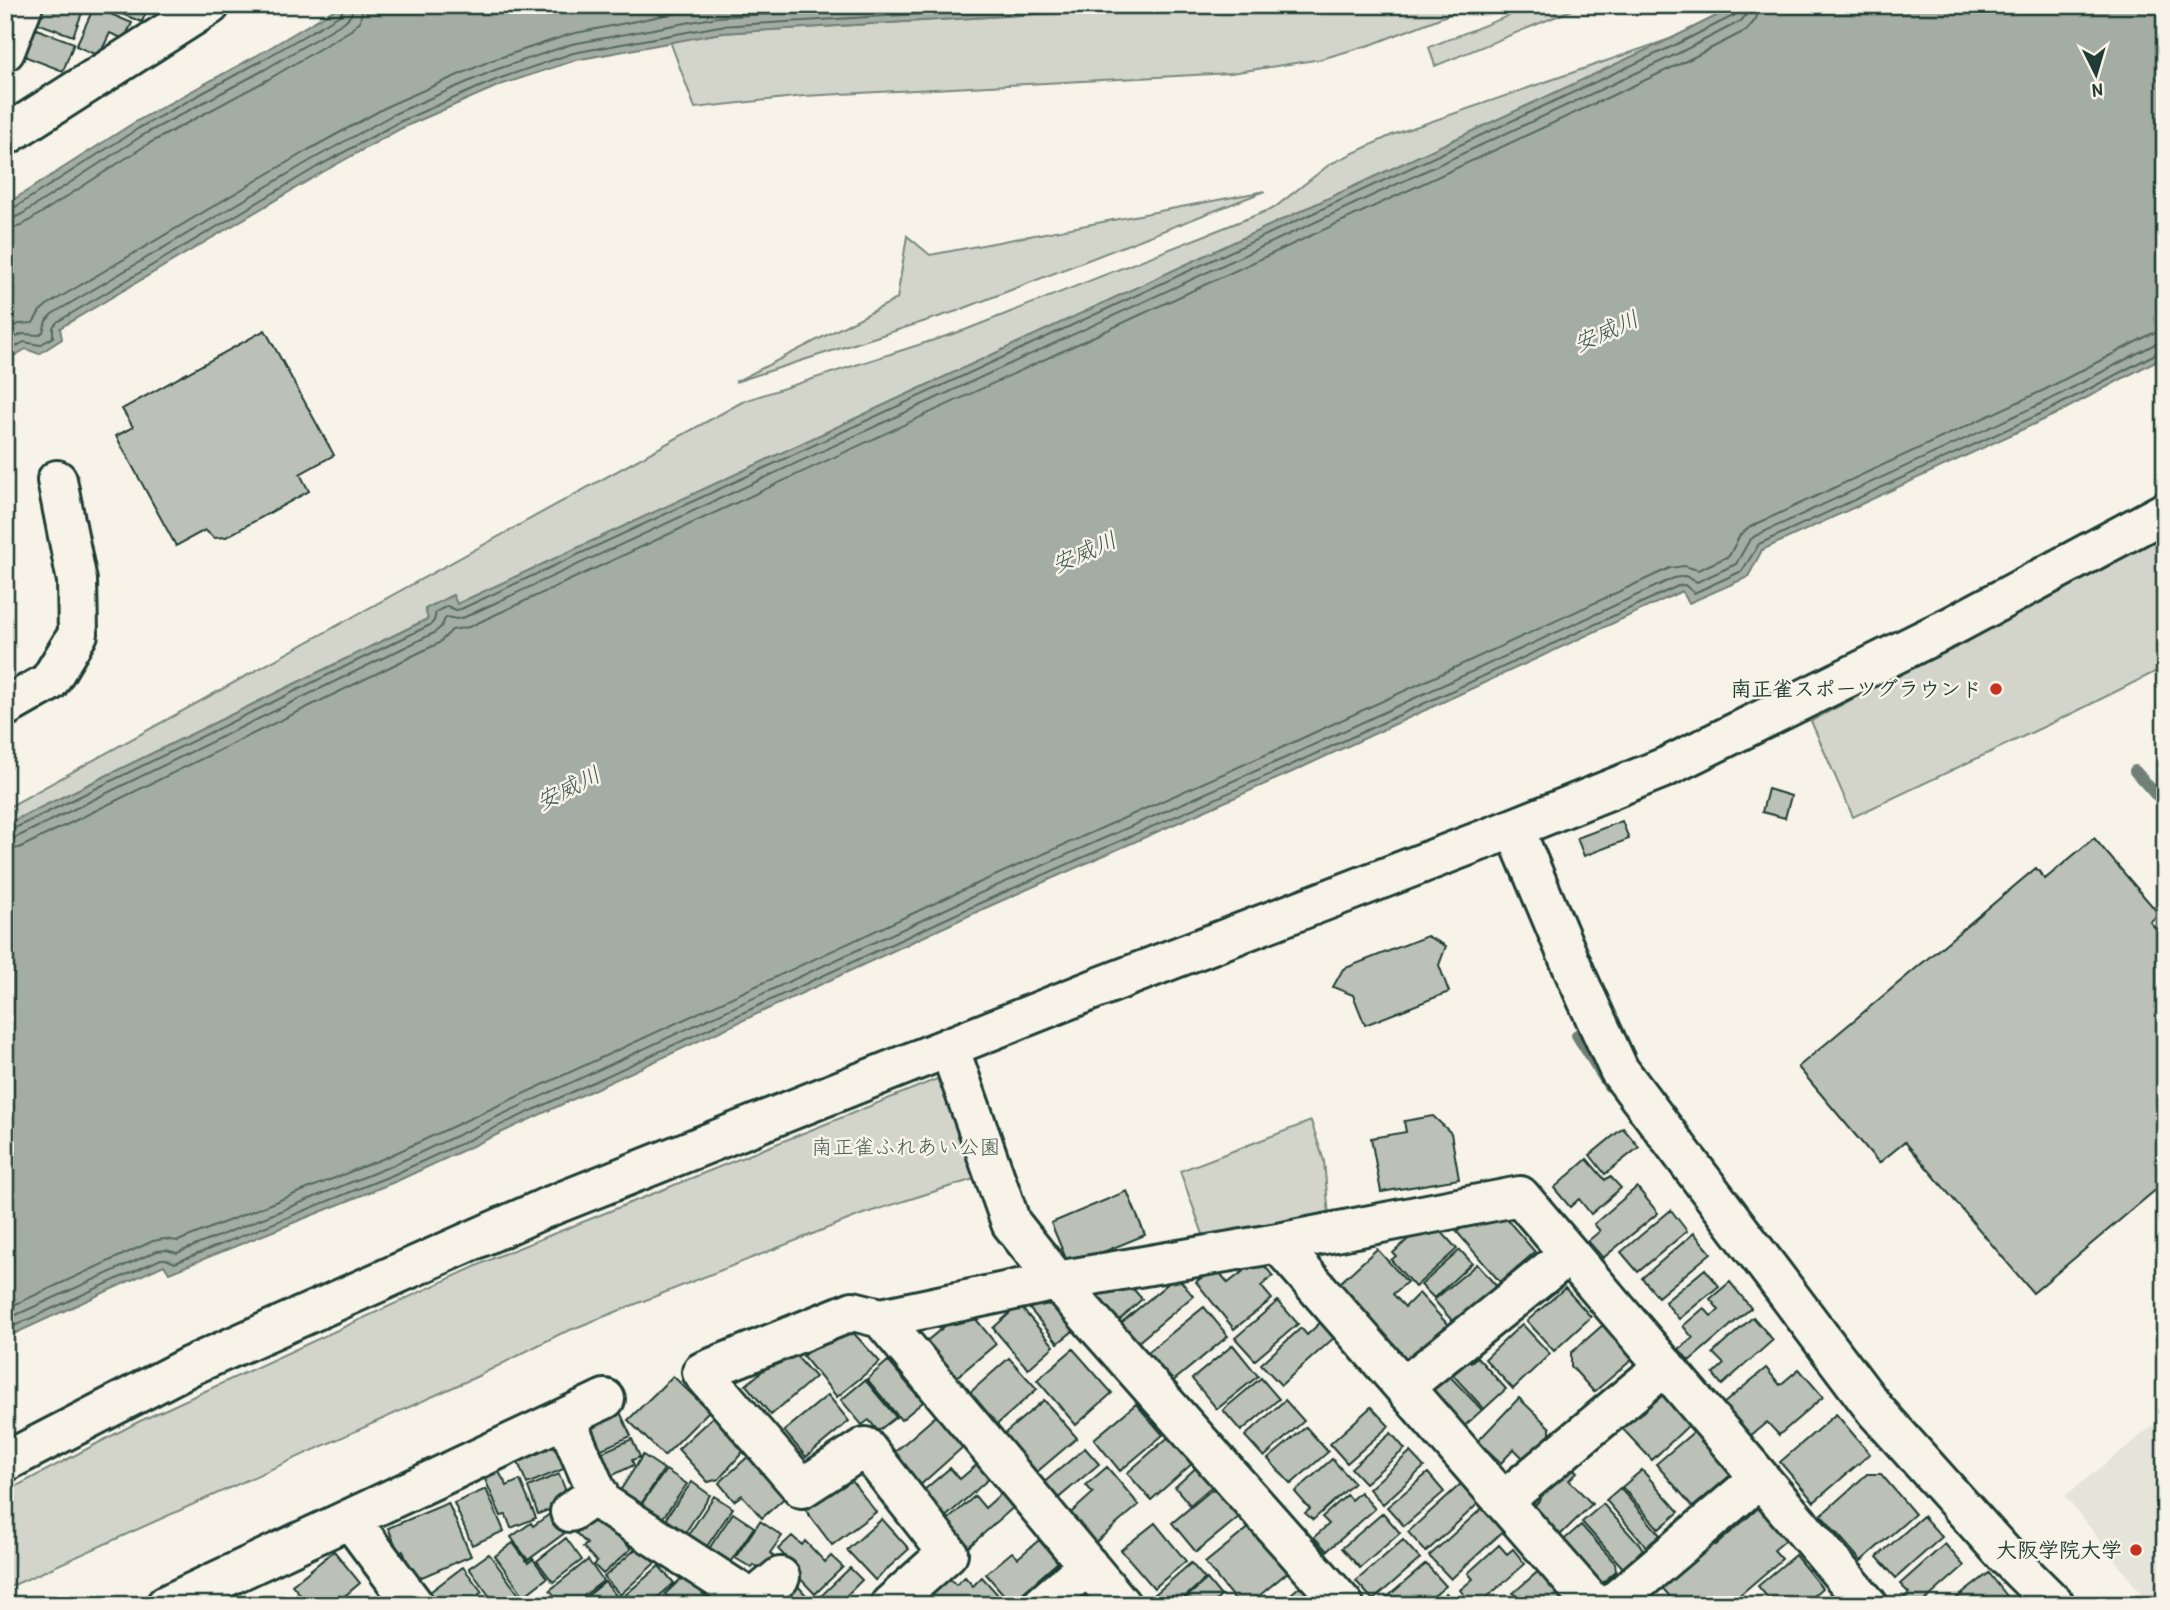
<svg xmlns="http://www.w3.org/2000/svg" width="2170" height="1610" font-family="'Patrick Hand','Klee One',sans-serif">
  <rect width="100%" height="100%" fill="#f7f3e8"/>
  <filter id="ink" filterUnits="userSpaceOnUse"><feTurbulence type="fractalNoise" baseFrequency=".0143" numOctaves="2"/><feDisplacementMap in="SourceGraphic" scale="14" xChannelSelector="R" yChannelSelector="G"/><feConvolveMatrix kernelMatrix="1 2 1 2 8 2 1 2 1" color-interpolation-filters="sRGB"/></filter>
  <g filter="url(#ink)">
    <path fill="#e5e4d9" d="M2165,1416V1605H2150L2065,1496Z"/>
    <path fill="#d3d5ca" stroke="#79897f" stroke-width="2" d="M1186,5H1473L1373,44L1321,59L1231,73L804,96L695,108L670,41L721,33Z
      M1536,5H1584L1435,66L1429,47Z
      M1670,39L457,604L452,595L425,609L429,618L5,825V809L744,401L965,330L1274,208L1330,164L1392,135Z
      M1265,191L957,311L735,382L897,299L907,236L930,255Z
      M2165,533V667L2075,712L1853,817L1811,721Z
      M937,1079L954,1114L977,1178L863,1214L560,1334L478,1376L5,1589V1492L138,1422L496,1257Z
      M1311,1121L1324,1161L1329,1216L1207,1245L1180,1171Z"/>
    <path fill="#a4ada3" stroke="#6f8077" stroke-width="2" d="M342,5H1186L721,33L576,60L500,85L402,128L321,173L60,328L62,339L39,354L26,349L5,361V205L135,122L256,56Z
      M1738,5H2165V356L2056,414L1762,550L1748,577L1689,603L1682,591L1292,772L983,909L397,1181L169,1273L164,1265L5,1338V825L428,619L425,609L453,595L457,604L1670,39Z"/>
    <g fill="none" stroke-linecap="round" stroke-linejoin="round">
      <path stroke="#546a60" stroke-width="2" d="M5,211L17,206L139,128L259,62L340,15L343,10L344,5
        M5,219L14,218L22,214L143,135L264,70L344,22L351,15L353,5
        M5,230L21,226L148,144L269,79L351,30L360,21L363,5
        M5,331L19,324L33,323L40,311L47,305L308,150L390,105L490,61L571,34L666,15L718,7L745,5
        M5,343L22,334L39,335L43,332L46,321L52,314L313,159L394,114L495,70L572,44L718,17L922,5
        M5,353L24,342L40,345L53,337V327L57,322L317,167L399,122L498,79L573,53L720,26L1068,5
        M5,831L11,830L430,625L434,621L436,612L447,606L456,610L461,609L1673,46L1735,15L1738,11L1739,5
        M5,840L15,838L434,633L441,627L446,617L457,619L465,617L1677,54L1741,21L1746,15L1748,5
        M5,850L19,848L439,643L452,630L469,627L1682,63L1747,30L1756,19L1759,5
        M5,1309L153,1241L164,1239L178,1241L387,1157L972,886L1281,748L1670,568L1684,566L1698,570L1729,556L1740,535L1750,527L2044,390L2151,334L2165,331
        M5,1320L157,1251L166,1250L177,1253L391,1166L976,895L1285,758L1674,578L1685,576L1697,582L1736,564L1749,541L1755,536L2049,400L2155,344L2165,342
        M5,1330L161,1259H166L175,1263L395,1174L980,903L1289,766L1678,586L1685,585L1694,593L1742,571L1759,544L2053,408L2159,352L2165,351"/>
      <path stroke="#6f8077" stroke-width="12" d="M2135,771L2165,805
        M1577,1035L1609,1086"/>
    </g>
    <path fill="#bbc1b6" stroke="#1f3d34" stroke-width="2" d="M40,5H61L82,13L73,36L34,22Z
      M99,5H149L142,22Z
      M94,7L132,23L124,39L110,33L99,56L76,46Z
      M31,27L74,43L63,71L21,55Z
      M265,330L334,455L300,474L309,491L226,537L214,538L205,530L176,546L116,436L133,427L122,409Z
      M1768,789L1791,796L1785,818L1762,812Z
      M1622,821L1629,839L1584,856L1577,838Z
      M2094,838L2159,914L2150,922L2165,939V1182L2033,1293L1905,1142L1879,1163L1798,1067L2036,868L2045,879Z
      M1427,936L1446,946L1439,965L1449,992L1365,1025L1353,995L1333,987L1343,969Z
      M1433,1116L1451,1133L1459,1179L1381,1192L1371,1138L1406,1132L1404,1121Z
      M1623,1128L1639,1147L1605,1174L1590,1155Z
      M1587,1159L1605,1180L1610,1176L1621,1188L1591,1214L1579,1199L1570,1207L1554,1188Z
      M1637,1187L1658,1213L1603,1258L1588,1241L1600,1231L1594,1224Z
      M1127,1191L1145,1235L1069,1266L1051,1223Z
      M1492,1202L1535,1252L1500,1282L1457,1232Z
      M1671,1210L1687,1231L1638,1272L1621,1252Z
      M1430,1219L1457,1249L1415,1287L1391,1260L1396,1256L1393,1253Z
      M1694,1233L1711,1253L1658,1297L1642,1278Z
      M1377,1249L1407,1282L1393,1294L1405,1307L1419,1293L1450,1327L1403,1370L1331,1291Z
      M1460,1250L1472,1263L1434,1298L1421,1285Z
      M1259,1259L1273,1276L1261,1286L1272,1299L1234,1329L1196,1282L1215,1267L1228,1283Z
      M1477,1264L1498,1288L1455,1324L1434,1300Z
      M1705,1269L1719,1286L1679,1319L1665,1302Z
      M1177,1276L1193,1296L1137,1343L1121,1323Z
      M1730,1282L1751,1308L1689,1361L1679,1349L1693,1338L1683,1326L1704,1308L1711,1316L1719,1310L1710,1299Z
      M1128,1283L1142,1299L1114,1325L1088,1297L1097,1289Z
      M1565,1288L1591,1317L1554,1351L1527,1321Z
      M1041,1295L1049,1305L1056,1300L1078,1327L1058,1343L1028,1307Z
      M1278,1301L1298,1324L1255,1360L1235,1338Z
      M1019,1305L1054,1346L1028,1369L993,1328Z
      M1204,1307L1228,1336L1172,1382L1147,1353Z
      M967,1308L996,1344L953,1380L923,1344Z
      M1753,1317L1773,1340L1722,1385L1713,1374L1724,1364L1713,1353Z
      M1321,1322L1335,1337L1281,1385L1261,1364L1301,1328L1307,1335Z
      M1522,1324L1550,1354L1513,1389L1485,1359Z
      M1604,1324L1634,1358L1594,1392L1571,1366V1353Z
      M848,1327L880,1362L837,1397L803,1356L824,1338Z
      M1233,1345L1258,1376L1217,1409L1192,1379Z
      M789,1348L815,1377L771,1415L746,1385Z
      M1073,1349L1112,1393L1076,1425L1037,1380Z
      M1459,1349L1471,1362L1477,1357L1506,1389L1484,1409L1443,1364Z
      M1009,1358L1037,1389L994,1427L966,1396Z
      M888,1361L923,1402L901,1420L867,1379Z
      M1440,1366L1482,1410L1460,1430L1423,1383Z
      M1766,1368L1780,1385L1799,1369L1823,1397L1779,1435L1767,1422L1750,1436L1723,1404Z
      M673,1376L709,1411L664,1456L628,1420Z
      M1261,1378L1279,1399L1241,1431L1223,1410Z
      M865,1380L896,1417L878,1431L869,1420L862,1425L841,1400Z
      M1657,1388L1690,1424L1652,1460L1618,1424Z
      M828,1395L849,1421L806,1457L784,1431Z
      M1519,1398L1550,1428V1439L1527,1462L1514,1449L1501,1463L1478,1441Z
      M1044,1400L1077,1438L1032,1476L999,1438Z
      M1285,1400L1304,1421L1264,1457L1245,1436Z
      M1136,1404L1163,1435L1120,1471L1094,1439Z
      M1371,1407L1389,1426L1347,1463L1330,1444Z
      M619,1410L631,1436L595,1452L586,1430L604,1422L602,1417Z
      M718,1412L749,1445L719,1479L708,1482L678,1449Z
      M1836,1414L1870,1454L1814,1502L1780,1462Z
      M936,1416L963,1447L917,1488L890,1456Z
      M1306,1427L1328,1452L1291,1484L1268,1459Z
      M1696,1430L1733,1473L1693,1507L1656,1464Z
      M1391,1433L1405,1449L1365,1483L1351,1468Z
      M1171,1435L1194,1462L1151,1500L1127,1473Z
      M632,1439L640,1457L632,1460L634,1465L607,1478L596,1455Z
      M555,1443L566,1468L527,1484L517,1460Z
      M1085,1448L1099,1464L1056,1500L1042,1484Z
      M1410,1452L1424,1467L1383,1504L1369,1489Z
      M752,1453L789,1494L762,1518L742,1495L734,1501L719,1483Z
      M643,1455L664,1469L639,1507L618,1494Z
      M1561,1456L1577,1472L1569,1480L1592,1504L1558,1537L1531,1509L1541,1499L1534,1483Z
      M1332,1459L1354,1483L1313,1520L1305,1513L1310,1509L1295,1492Z
      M979,1463L991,1477L941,1521L918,1495L950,1468L960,1479Z
      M1200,1464L1217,1482L1190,1505L1175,1487Z
      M1107,1467L1139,1505L1090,1547L1065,1518L1093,1493L1086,1485Z
      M666,1470L687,1484L662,1519L641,1505Z
      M1642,1470L1679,1512L1659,1529L1622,1487Z
      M499,1472L507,1486L520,1480L536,1518L511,1528L506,1515L501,1516L484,1477Z
      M1428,1473L1444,1492L1404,1526L1387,1507Z
      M559,1474L567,1494L557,1507L538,1514L528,1487Z
      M1867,1474H1881L1915,1514L1861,1561L1821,1515Z
      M848,1476L876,1512L832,1545L804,1508Z
      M692,1482L710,1495L685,1533L667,1521L668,1515Z
      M1463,1482L1481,1501L1426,1552L1408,1532Z
      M1215,1487L1239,1517L1196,1552L1172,1523Z
      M1620,1488L1660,1535L1646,1547L1606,1500Z
      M486,1489L504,1531L472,1545L454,1503Z
      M1003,1492L1015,1506L966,1549L943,1524L975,1496L985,1508Z
      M1360,1492L1375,1509L1327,1551L1314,1537L1329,1524L1322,1517L1347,1495L1351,1500Z
      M714,1496L733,1508L705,1549L687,1537Z
      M448,1503L471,1556L415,1580L403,1551L399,1553L388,1528Z
      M1488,1503L1509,1526L1451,1579L1429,1556Z
      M1603,1504L1643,1549L1623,1568L1582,1522Z
      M1763,1504L1791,1536L1774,1550L1782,1559L1728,1605H1677L1655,1579L1707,1534L1716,1545Z
      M551,1513L566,1532L528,1560L511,1537L531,1523L533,1526Z
      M733,1513L754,1527L729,1564L708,1550Z
      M1383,1513L1400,1533L1360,1568L1342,1548Z
      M1923,1516L1942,1537L1896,1578L1877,1557Z
      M591,1519L607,1524L631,1549L603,1574L594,1565L597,1562L583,1547L587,1544L576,1533Z
      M882,1519L909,1549L875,1580L847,1550Z
      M760,1521L782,1536L770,1553L773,1556L762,1572L754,1565L752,1568L735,1558Z
      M1155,1523L1186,1561L1154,1588L1121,1550Z
      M1581,1525L1615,1563L1616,1571L1598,1587L1559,1544Z
      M1251,1526L1289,1571L1248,1605H1239L1205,1563Z
      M792,1536L802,1545L805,1541L825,1562L831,1556L843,1567L815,1594L792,1570L796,1568L778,1549Z
      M566,1538L582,1560L553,1582L537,1561Z
      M1039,1540L1058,1562L1011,1603L986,1574L1012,1552L1018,1558Z
      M1403,1540L1420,1559L1373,1600L1356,1581Z
      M513,1543L528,1563L533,1559L547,1578L524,1596L495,1556Z
      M1945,1544L1964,1566L1920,1605H1896L1909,1593L1900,1584Z
      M1499,1545L1507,1554L1513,1549L1525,1564L1478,1605H1472L1460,1590L1473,1579L1468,1573Z
      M639,1546L655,1563L620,1595L604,1577Z
      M334,1551L360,1583L334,1605H309L292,1585Z
      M489,1554L520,1596L508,1605H496L469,1568Z
      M1795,1555L1822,1588L1803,1605H1774L1758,1586Z
      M588,1560L603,1581L572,1605H562L550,1590Z
      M1191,1563L1205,1579L1176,1605H1146L1145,1603Z
      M1426,1564L1446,1586L1423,1605H1378Z
      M659,1566L674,1583L649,1605H629L623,1597Z
      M463,1567L482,1592L465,1605H433L426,1595Z
      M850,1568L862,1580L846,1596L853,1603L850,1605H825L819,1598Z
      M1541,1569L1571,1605H1524L1513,1593Z
      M1989,1573L2014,1605H1948Z
      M685,1575L714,1605H675L665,1594Z
      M965,1577L973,1586L982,1577L1007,1605H933L926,1598L949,1578L956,1585Z
      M1207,1579L1221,1596L1212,1605H1178Z
      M605,1582L623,1604L576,1605Z
      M1304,1583L1323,1605H1278Z
      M796,1584L815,1605H784L779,1599Z
      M1446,1593L1456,1605H1433Z"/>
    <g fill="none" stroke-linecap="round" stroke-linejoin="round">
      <g stroke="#1f3d34" stroke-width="44">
        <path id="minor" d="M5,51L23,5
          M5,136L210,5
          M5,707L49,682L78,634L77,581L57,480
          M1514,828L1575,973L1619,1070L1876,1411L2006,1556L2055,1605
          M949,1047L1011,1223L1057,1281L1344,1605
          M1278,1243L1594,1605
          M881,1318L1121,1605
          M1404,1387L1569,1254
          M565,1418L601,1502L752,1600
          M5,1462L190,1366L543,1209L1100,987L1514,828L1666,767L1954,625L2165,512
          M1503,1501L1665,1366
          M570,1512L598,1493
          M350,1519L414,1605
          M166,1605L605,1399
          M746,1605L780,1577
          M890,1605L948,1553L865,1447L802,1488L702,1372L853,1311L881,1318L1057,1281L1278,1243L1520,1196L1868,1605
          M1042,1605L1088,1565
          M1611,1605L1760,1478"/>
      </g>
      <use href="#minor" stroke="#f7f3e8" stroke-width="38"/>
    </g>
  </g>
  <g fill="#c8321e" stroke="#f7f3e8" stroke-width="2.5">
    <circle cx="1996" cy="689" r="7"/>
    <circle cx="2136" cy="1550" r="7"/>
  </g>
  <g text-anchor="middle" stroke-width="5" stroke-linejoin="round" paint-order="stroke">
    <g font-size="21" font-weight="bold" fill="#1f3d34" stroke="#f7f3e8" text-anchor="end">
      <text x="1982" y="696">南正雀スポーツグラウンド</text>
      <text x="2122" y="1557">大阪学院大学</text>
    </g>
    <g font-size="21" fill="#435b52" stroke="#f7f3e8">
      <text x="906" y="1154">南正雀ふれあい公園</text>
    </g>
    <g font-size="23" font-style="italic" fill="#405950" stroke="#f7f3e8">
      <text transform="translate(1606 331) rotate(-24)" y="8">安威川</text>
      <text transform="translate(1084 552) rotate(-24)" y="8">安威川</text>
      <text transform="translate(568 788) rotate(-27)" y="8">安威川</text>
    </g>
  </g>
  <rect width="2170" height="1610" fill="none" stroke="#f7f3e8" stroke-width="28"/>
  <rect x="14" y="14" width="2142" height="1582" fill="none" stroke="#1f3d34" stroke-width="2.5" filter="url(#ink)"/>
  <g transform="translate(2096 74) rotate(175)" stroke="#f7f3e8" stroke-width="5" paint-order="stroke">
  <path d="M0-5L12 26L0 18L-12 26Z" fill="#1f3d34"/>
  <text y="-10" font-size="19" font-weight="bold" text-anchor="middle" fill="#1f3d34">N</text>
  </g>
</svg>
